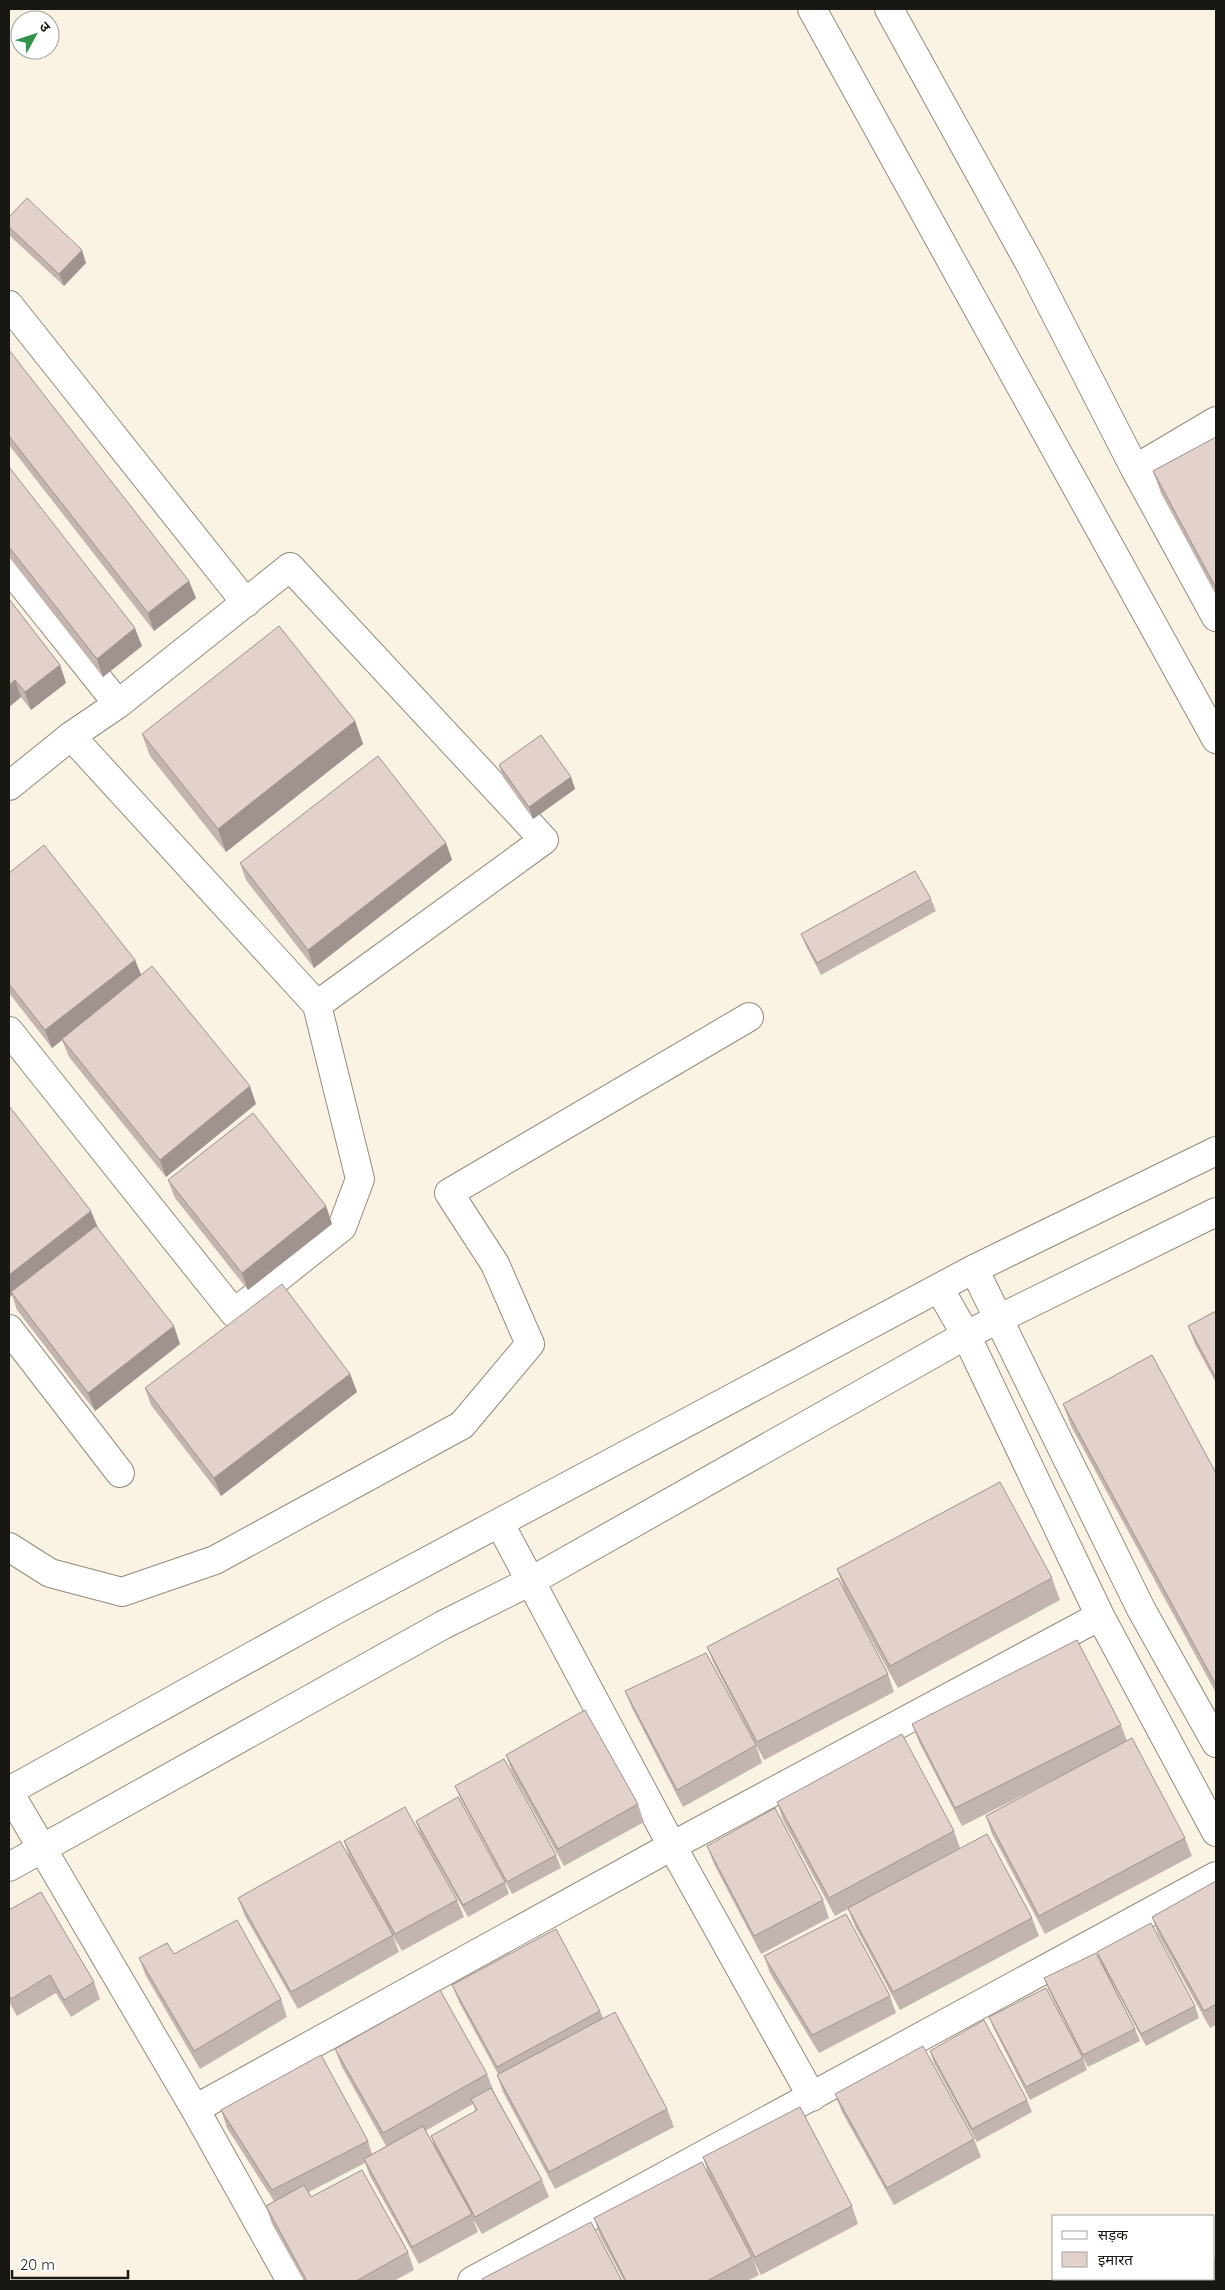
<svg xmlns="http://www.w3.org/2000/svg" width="1225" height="2290" font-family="Quicksand,'Noto Sans Devanagari',sans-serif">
  <rect width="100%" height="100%" fill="#faf3e3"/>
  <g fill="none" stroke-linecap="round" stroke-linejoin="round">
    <g stroke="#928c7d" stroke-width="30">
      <path id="minor" d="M812,9L1216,739
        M889,9L1030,264L1135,469L1216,617
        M9,305L246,603
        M1135,469L1216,421
        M9,568L118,704
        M9,786L71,736L118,704L290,567L544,840L317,1005L71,736
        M9,1031L234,1313L342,1227L360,1179L317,1005
        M974,1269L1141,1609L1216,1743
        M939,1288L966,1335L1100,1616L1216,1832
        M9,1329L120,1473
        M500,1524L672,1846L812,2097
        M9,1547L50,1573L122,1592L215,1560L462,1425L530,1344L495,1264L449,1193L749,1017
        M9,1791L332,1612L974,1269L1216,1151
        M9,1792L195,2109L291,2281
        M9,1867L443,1625L531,1581L966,1335L1216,1212
        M195,2109L672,1846L1100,1616
        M472,2281L1216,1876"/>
    </g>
    <use href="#minor" stroke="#fff" stroke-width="28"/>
  </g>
  <path fill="#c3b4af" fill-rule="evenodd" d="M9,217L86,263L64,286L9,235Z
    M9,350L196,598L154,631L9,445Z
    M1216,437V595L1161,493L1153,471Z
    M9,467L142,646L103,677L9,557Z
    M9,599L60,665L66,683L31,710L21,697L9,707Z
    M355,721L363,744L226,852L150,756L142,734Z
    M499,765L571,777L575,789L533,819L503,777Z
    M446,843L452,860L314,968L246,880L240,863Z
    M9,873L135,960L141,975L256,1104L166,1177L69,1057L62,1040L52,1048L9,993Z
    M931,899L936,911L821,975L806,946L801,934Z
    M9,1106L97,1227L180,1344L95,1411L17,1310L12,1295L9,1298Z
    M168,1180L326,1206L332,1224L248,1290L175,1198Z
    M1216,1311V1383L1195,1344L1188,1326Z
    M350,1374L357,1392L221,1496L151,1405L145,1388Z
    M1063,1404L1216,1473V1693L1071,1426Z
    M837,1569L1052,1578L1060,1600L898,1688L845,1592Z
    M707,1647L888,1674L894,1692L764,1760L714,1664Z
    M625,1691L756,1745L762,1763L683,1807L632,1708Z
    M912,1724L1121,1725L1127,1741L1185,1838L1192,1856L1045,1934L992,1834L986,1816L1075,1769L962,1826L919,1742Z
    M506,1755L638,1804L644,1822L564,1866L512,1772Z
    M455,1786L556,1855L561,1868L512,1894L460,1798Z
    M777,1802L954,1831L960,1848L906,1878L1032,1918L1039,1936L900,2010L855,1926L848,1909L835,1916L783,1820Z
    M416,1821L505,1882L509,1894L468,1917L420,1833Z
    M344,1841L457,1900L464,1917L402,1951L393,1936L399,1952L298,2009L245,1916L238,1898L377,1908L350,1859Z
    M707,1846L823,1900L829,1918L761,1954L714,1864Z
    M1216,1881V2025L1210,2028L1158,1934L1152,1917Z
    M9,1910L94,1982L100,1999L71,2017L56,1993L17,2016L9,2002Z
    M1097,1952L1195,2006L1199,2018L1146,2046L1111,1980L1135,2029L1140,2041L1088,2067L1049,1991L1044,1978L1101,1961Z
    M174,1954L281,1999L287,2017L200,2069L146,1976L139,1958Z
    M764,1956L890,1996L896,2013L819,2053L770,1973Z
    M452,1985L600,2011L603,2018L667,2109L674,2127L555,2189L503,2092L497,2075L498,2074L459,2002Z
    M989,2017L1083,2058L1087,2070L1030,2100L994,2029Z
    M335,2049L487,2074L494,2092L542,2180L549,2197L482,2234L473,2219L478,2232L419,2264L370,2176L365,2163L309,2192L311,2197L408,2252L414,2270L394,2281H304L272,2224L266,2206L274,2201L227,2128L221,2110L368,2141L372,2154L386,2146L342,2067ZM473,2104L476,2111L431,2136L436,2151L425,2131Z
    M930,2051L1027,2100L1032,2112L977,2142L934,2063Z
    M835,2094L974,2139L981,2157L894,2205L842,2112Z
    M703,2157L852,2206L858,2224L761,2275L753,2260L759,2275L747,2281H624L600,2236L594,2218L709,2175Z"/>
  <path fill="#9f928f" d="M82,250L86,263L64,286L59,274Z
    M189,581L196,598L154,631L148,613Z
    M135,628L142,646L103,677L97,659Z
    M60,665L66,683L31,710L25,692Z
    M15,680L21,697L9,707V685Z
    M355,721L363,744L226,852L218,829Z
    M571,777L575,789L533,819L529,807Z
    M446,843L452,860L314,968L308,950Z
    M135,960L142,977L52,1048L45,1030Z
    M250,1086L256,1104L166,1177L160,1160Z
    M326,1206L332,1224L248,1290L242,1273Z
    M91,1211L98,1228L11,1292L12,1295L9,1298V1275Z
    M174,1326L180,1344L95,1411L88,1393Z
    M350,1374L357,1392L221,1496L214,1478Z"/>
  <path fill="#e3d1cc" stroke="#9f928f" d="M27,198L82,250L59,274L9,227V217Z
    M9,350L189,581L148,613L9,436Z
    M1216,437V588L1153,471Z
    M9,467L135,628L97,659L9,547Z
    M9,599L60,665L25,692L15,680L9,685Z
    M279,626L355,721L218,829L142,734Z
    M541,735L571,777L529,807L499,765Z
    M378,756L446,843L308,950L240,863Z
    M44,845L135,960L45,1030L9,984V873Z
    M915,871L931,899L817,963L801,934Z
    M152,966L250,1086L160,1160L62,1039Z
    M9,1106L91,1211L9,1275Z
    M253,1113L326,1206L242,1273L168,1180Z
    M96,1226L174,1326L88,1393L11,1292Z
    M282,1284L350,1374L214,1478L145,1388Z
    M1216,1311V1378L1188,1326Z
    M1152,1355L1216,1473V1685L1063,1404Z
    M1000,1482L1052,1578L890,1666L837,1569Z
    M838,1578L888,1674L757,1742L707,1647Z
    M1077,1640L1121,1725L955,1808L912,1724Z
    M706,1653L756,1745L677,1790L625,1691Z
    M585,1710L638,1804L558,1849L506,1755Z
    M902,1734L954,1831L829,1898L777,1802Z
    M1132,1738L1185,1838L1039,1916L986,1816Z
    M504,1759L556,1855L507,1882L455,1786Z
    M458,1797L505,1882L463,1905L416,1821Z
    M405,1807L457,1900L395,1934L344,1841Z
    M775,1808L823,1900L754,1936L707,1846Z
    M987,1834L1032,1918L893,1992L848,1908Z
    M340,1841L393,1935L291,1992L238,1898Z
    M1216,1881V2004L1204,2011L1152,1917Z
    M41,1892L94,1982L64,2000L50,1975L11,1999L9,1995V1910Z
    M846,1914L890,1996L812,2035L764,1956Z
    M237,1920L281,1999L194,2051L139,1958L167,1943L174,1954Z
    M1151,1923L1195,2006L1141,2034L1097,1952Z
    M556,1929L600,2011L497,2067L452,1985Z
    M1096,1953L1135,2029L1083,2055L1044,1978Z
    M1046,1988L1083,2058L1026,2087L989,2017Z
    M440,1990L487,2074L383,2133L335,2049Z
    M615,2012L667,2109L549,2172L497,2075Z
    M984,2020L1027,2100L972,2129L930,2051Z
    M923,2046L974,2139L887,2188L835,2094Z
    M321,2055L368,2141L272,2190L221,2110Z
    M491,2088L542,2180L475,2217L431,2136L477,2110L471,2099Z
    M800,2107L852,2206L755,2257L703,2157Z
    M423,2126L472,2214L412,2247L364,2159Z
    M702,2162L752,2257L707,2281H626L594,2218Z
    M362,2170L408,2252L356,2281H307L266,2206L304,2185L311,2197Z
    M591,2222L622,2281H483L482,2279Z
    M1214,2258L1216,2259V2281H1167L1168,2279H1214Z"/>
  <rect width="1225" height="2290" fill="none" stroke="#191711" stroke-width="20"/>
  <rect x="1052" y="2215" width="162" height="65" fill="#ffffff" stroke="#a3a2a0"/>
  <rect x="1062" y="2231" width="25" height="8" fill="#ffffff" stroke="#a3a2a0"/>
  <text x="1098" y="2240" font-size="15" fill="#191711">सड़क</text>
  <rect x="1062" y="2252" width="25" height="15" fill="#e3d1cc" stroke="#a3a2a0"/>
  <text x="1098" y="2265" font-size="15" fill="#191711">इमारत</text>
  <g transform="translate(35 35) rotate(50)"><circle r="24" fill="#ffffff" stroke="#a3a2a0"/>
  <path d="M0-4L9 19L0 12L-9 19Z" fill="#339449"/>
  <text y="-8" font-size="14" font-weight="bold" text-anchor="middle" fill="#191711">उ</text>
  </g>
  <path d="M12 2270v8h116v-8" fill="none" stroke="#191711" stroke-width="2.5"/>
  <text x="20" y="2270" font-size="15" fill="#191711" stroke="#ffffff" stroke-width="4" paint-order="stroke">20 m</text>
</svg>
